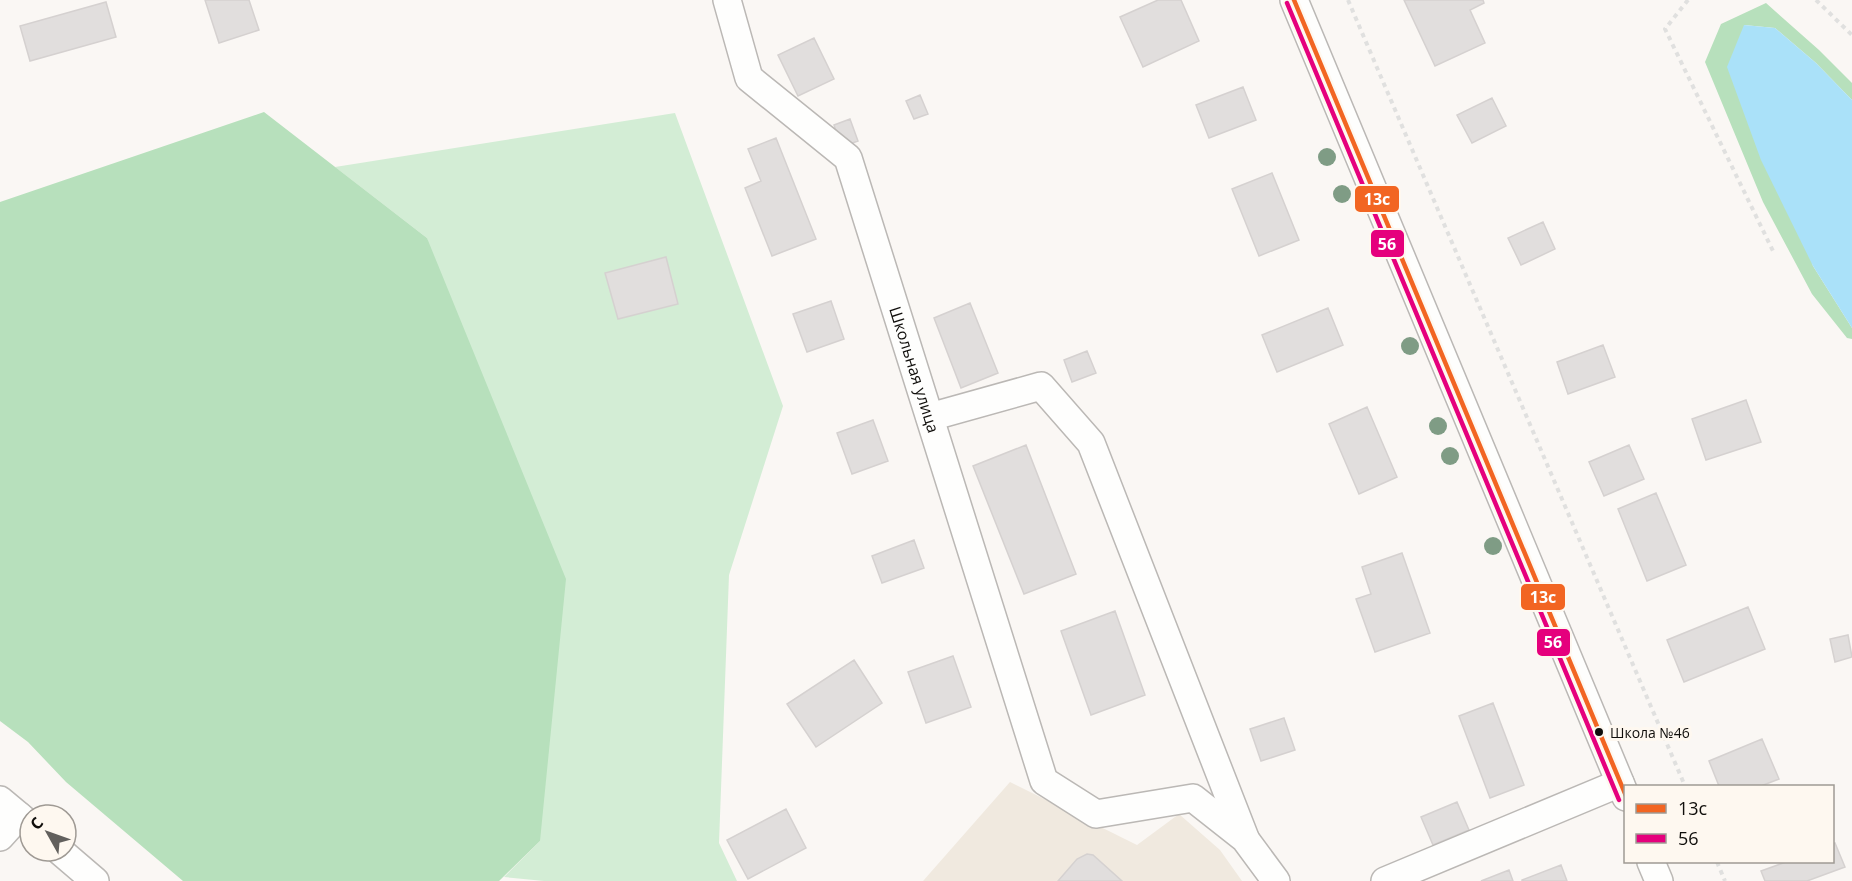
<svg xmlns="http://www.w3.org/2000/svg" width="1852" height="881" font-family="'Open Sans',sans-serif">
  <rect width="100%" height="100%" fill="#faf7f4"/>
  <path fill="#f0e9df" d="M1010,782L1137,845L1179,814L1220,850L1242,881H923Z"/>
  <path fill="#d3edd5" d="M675,113L783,406L729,575L719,843L737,881H544L504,877L540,841L427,238L335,167Z"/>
  <path fill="#b7e0bc" d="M1766,3L1819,50L1852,83V100L1816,63L1775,28L1744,25L1813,266L1852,328V339L1847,338L1812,294L1763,202L1705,62L1721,24Z
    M264,112L427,238L566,579L540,841L499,881H183L66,782L28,742L0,721V202Z"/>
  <path fill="#aae1f9" d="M1744,25L1775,28L1816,63L1852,100V328L1813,266L1761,160L1727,67Z"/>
  <path fill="#e1dedd" stroke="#d5d1d0" stroke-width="1.5" d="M205,0H249L259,30L219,43Z
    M1158,0H1181L1199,41L1143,67L1120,17Z
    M1404,0H1483L1484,3L1470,10L1485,43L1435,66Z
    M106,2L116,37L30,61L20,26Z
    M814,38L834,79L798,96L778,55Z
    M1243,87L1256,120L1209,138L1196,105Z
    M920,95L928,114L914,119L906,101Z
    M1492,98L1506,126L1472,143L1457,115Z
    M850,119L858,141L841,147L834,125Z
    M776,138L816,239L772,256L745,188L761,181L748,149Z
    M1272,173L1299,240L1259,256L1232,189Z
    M1543,222L1555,249L1521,265L1508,238Z
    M666,257L678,304L618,319L605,273Z
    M831,301L844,339L807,352L793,314Z
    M970,303L998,373L961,388L934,318Z
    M1328,308L1343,345L1277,372L1262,335Z
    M1603,345L1615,377L1568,394L1557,362Z
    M1087,351L1096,373L1072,382L1064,360Z
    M1746,400L1761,442L1706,460L1692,419Z
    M1367,407L1397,477L1359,494L1329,424Z
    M873,420L888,461L852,474L837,433Z
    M1026,445L1076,574L1024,594L973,466Z
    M1629,445L1644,479L1604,496L1589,462Z
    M1656,493L1686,565L1647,581L1618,509Z
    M914,540L924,568L882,583L872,556Z
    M1402,553L1430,633L1375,652L1356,599L1371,594L1362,567Z
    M1748,607L1765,649L1684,682L1667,640Z
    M1115,611L1145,695L1091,715L1061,631Z
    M1848,635L1852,657L1835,662L1830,639Z
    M953,656L971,707L926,723L908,672Z
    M854,660L882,703L816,747L787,704Z
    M1493,703L1524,785L1490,798L1459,716Z
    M1284,718L1295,750L1261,761L1250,729Z
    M1762,739L1779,779L1761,786H1719L1709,761Z
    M1457,802L1469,830L1433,845L1421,817Z
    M786,809L806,848L748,879L727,840Z
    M1835,843L1845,867L1807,881H1765L1761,871L1786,862H1832V844Z
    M1087,854L1093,855L1122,881H1058L1077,859Z
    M1561,865L1567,881H1522V880Z
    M1509,870L1513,881H1481Z"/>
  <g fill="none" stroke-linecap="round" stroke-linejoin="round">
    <g stroke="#bbb8b5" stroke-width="30">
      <g id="minor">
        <path id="s1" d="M727,0L749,78L848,158L1044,781L1096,814L1193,798L1245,839L1276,881"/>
        <path d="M1294,0L1626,797"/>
        <path d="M930,417L1041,386L1091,443L1245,838"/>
        <path d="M0,800L30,825"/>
        <path d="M0,837L19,816"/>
        <path d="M60,851L95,881"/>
        <path d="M1651,862L1659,881"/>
        <path d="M1385,881L1620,783"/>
      </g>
    </g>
    <path stroke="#e0e0df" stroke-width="4" stroke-dasharray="4.5 4.5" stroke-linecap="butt" d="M1348,0L1685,786
      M1688,0L1665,29L1773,251
      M1816,0L1852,35
      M1717,862L1725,881"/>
    <use href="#minor" stroke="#fefefd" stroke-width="27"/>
    <g stroke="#fef8f0" stroke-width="9">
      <path id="bus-1" d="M1294,0L1626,796"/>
    </g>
    <g stroke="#fef8f0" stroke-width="9">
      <path id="bus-2" d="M1287,3L1619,800"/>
    </g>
    <use href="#bus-1" stroke="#f26522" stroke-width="4.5"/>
    <use href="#bus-2" stroke="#e5007d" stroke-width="4.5"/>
  </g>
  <g fill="#7f9c85">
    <circle cx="1327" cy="157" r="9"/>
    <circle cx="1342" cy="194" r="9"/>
    <circle cx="1410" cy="346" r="9"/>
    <circle cx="1438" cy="426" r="9"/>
    <circle cx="1450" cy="456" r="9"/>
    <circle cx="1493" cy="546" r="9"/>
  </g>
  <circle fill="#100e0b" stroke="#fef8f0" stroke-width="2" cx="1599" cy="732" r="5"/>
  <g text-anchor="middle" stroke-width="6" stroke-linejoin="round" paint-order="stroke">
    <g font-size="14" fill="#100e0b" stroke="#fef8f0" text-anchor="start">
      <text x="1610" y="738">Школа №46</text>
    </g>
    <g font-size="16" fill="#100e0b" stroke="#fef8f0">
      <text dy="6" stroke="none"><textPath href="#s1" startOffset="430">Школьная улица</textPath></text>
    </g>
  </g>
  <g stroke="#fef8f0" stroke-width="2">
    <rect x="1354" y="185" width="46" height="28" rx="6" fill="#f26522"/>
    <rect x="1370" y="229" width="35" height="29" rx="6" fill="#e5007d"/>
    <rect x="1520" y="583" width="46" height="28" rx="6" fill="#f26522"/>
    <rect x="1536" y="628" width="35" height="29" rx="6" fill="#e5007d"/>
  </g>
  <g font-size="16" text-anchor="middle" font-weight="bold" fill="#fff">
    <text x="1377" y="205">13с</text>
    <text x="1387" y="250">56</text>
    <text x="1543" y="603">13с</text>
    <text x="1553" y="648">56</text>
  </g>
  <rect x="1624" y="785" width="210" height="78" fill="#fef8f0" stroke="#9f9a94" stroke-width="1.5"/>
  <rect x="1636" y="804" width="30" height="9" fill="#f26522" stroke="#9f9a94" stroke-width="1.5"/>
  <text x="1678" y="815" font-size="18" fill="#100e0b">13с</text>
  <rect x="1636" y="834" width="30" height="9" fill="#e5007d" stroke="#9f9a94" stroke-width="1.5"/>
  <text x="1678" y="845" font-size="18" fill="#100e0b">56</text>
  <g transform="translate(48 833) rotate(310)"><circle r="28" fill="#fef8f0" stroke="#9f9a94" stroke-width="1.5"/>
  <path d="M0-4.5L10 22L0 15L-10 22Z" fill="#62605d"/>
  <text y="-9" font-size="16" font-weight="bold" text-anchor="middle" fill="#100e0b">С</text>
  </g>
</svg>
